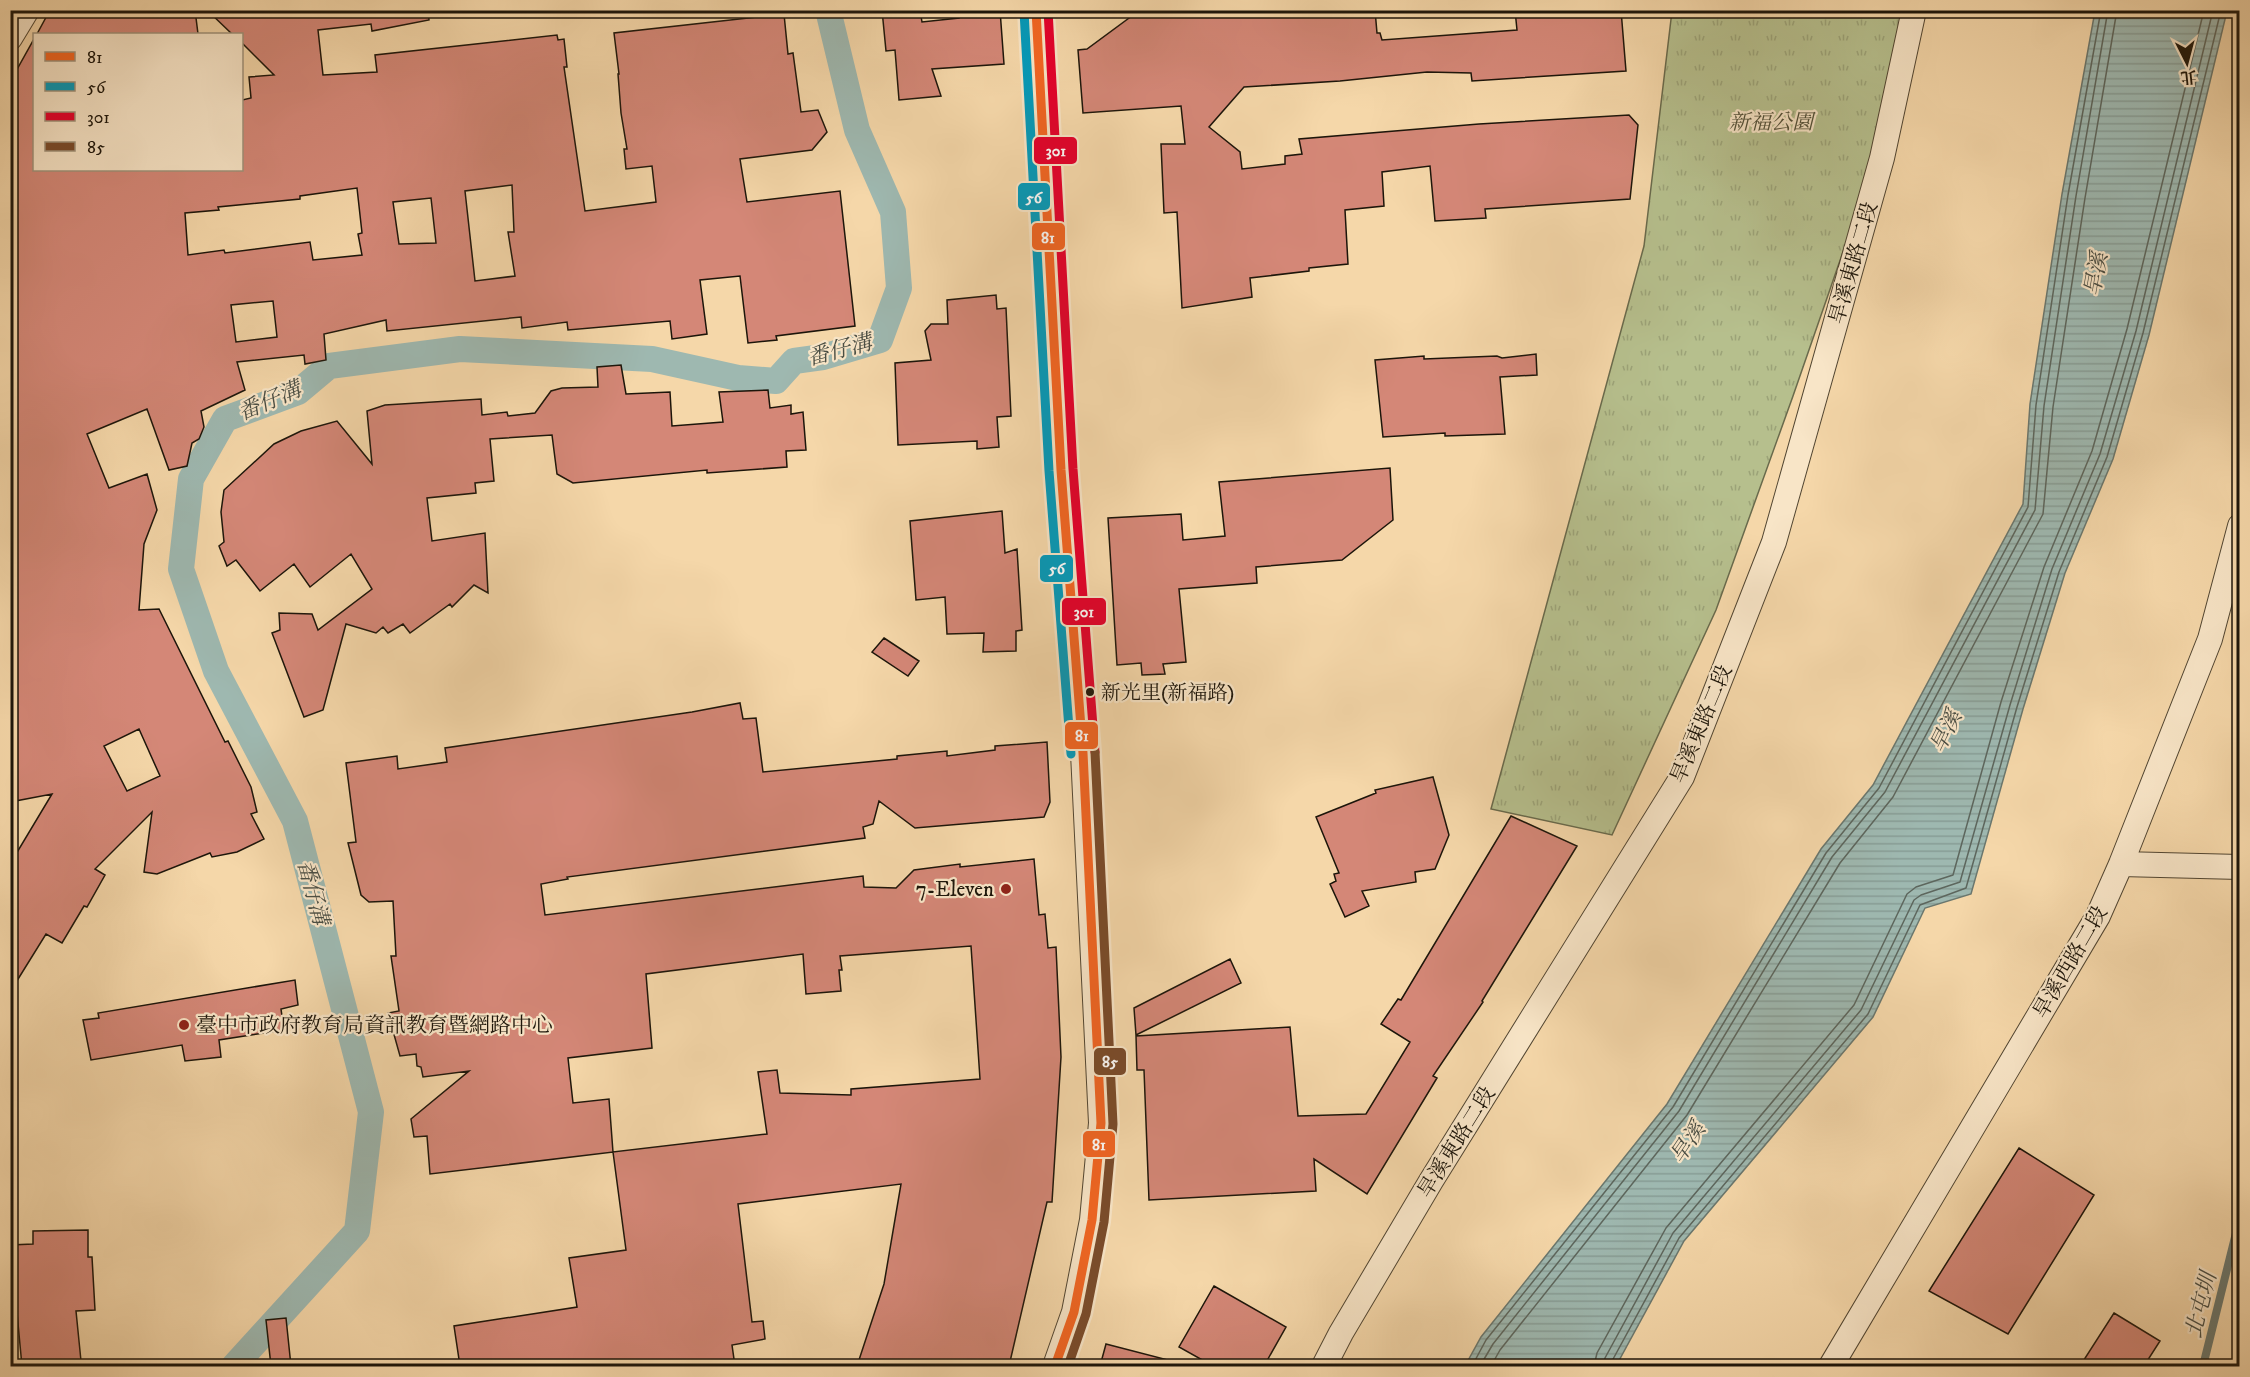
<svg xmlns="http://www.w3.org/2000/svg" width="2250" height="1377" font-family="'IM FELL DW Pica','Noto Serif TC',serif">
  <defs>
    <pattern id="park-tufts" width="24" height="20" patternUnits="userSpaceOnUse" patternTransform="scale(1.5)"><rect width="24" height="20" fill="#b6bf8d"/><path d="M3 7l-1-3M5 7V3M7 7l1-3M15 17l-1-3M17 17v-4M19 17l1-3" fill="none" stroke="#9ca378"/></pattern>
    <pattern id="water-rules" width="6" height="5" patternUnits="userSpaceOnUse" patternTransform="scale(1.5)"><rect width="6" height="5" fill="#9eb8b0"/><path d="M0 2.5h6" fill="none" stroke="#889d96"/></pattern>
  </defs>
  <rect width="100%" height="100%" fill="#f5d7a9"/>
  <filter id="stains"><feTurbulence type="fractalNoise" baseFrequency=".00333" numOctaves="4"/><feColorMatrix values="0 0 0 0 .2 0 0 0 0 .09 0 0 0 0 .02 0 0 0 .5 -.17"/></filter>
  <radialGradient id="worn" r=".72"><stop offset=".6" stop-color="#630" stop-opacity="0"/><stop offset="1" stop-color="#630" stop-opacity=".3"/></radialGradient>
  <path fill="url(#park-tufts)" stroke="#696a4c" stroke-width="1.5" d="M1672,11H1905L1878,151L1793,396L1716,610L1612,835L1491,809L1644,246Z"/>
  <path fill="url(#water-rules)" stroke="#6a776e" stroke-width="1.5" d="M2095,11H2227L2149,335L2113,459L2065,573L2023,709L1971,894L1925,908L1873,1017L1684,1241L1616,1366H1465L1481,1337L1667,1104L1821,849L1873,785L2023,504L2030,404L2062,194Z"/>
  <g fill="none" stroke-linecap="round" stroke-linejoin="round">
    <path stroke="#5d665d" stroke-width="1.5" d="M1472,1366L1486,1340L1673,1107L1826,853L1879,788L2028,507L2036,405L2068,195L2101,10
      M1480,1366L1493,1344L1679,1111L1832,857L1885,792L2035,510L2044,406L2076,196L2108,10
      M1491,1366L1500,1350L1687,1115L1840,863L1893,797L2043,514L2053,407L2085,198L2117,10
      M1594,1366L1597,1353L1666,1228L1854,1005L1907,894L1916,887L1953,875L2001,702L2044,567L2092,451L2127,329L2204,10
      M1603,1366L1605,1358L1673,1233L1861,1010L1914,900L1921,895L1960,882L2010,705L2052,569L2100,454L2136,331L2213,10
      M1611,1366L1612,1361L1679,1238L1868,1014L1920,905L1966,888L2017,707L2059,572L2107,457L2143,333L2221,10"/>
    <path stroke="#6a776e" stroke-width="8" d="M2203,1366L2240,1217"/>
    <path stroke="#9eb8b0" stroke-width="26" d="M234,1366L357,1231L371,1112L295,821L216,671L181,569L191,479L225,419L298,392L329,366L460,349L652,359L738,378L776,381L794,361L823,357L880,340L899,288L893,212L857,130L828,10"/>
  </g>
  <path fill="#d48777" stroke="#1c150a" stroke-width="1.5" fill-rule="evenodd" d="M50,10H195L198,34H37Z
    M207,10H428L429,20L372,31L371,24L318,30L323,75L377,72L375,55L557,35L558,40L564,39L567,67H564L585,211L656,202L652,166L626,169L624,149H627L621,113L618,74H619L614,33L784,14L788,54L793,53L801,112L818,110L827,132L812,150L740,159L747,202L840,191L855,326L776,336L777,340L748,343L740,276L700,280L707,334L672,339L670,321L568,330L567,322L522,328L521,317L387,331L386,320L324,334L326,360L305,364L304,355L237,362L245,390L201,411L204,427L199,439L192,443L187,466L169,470L147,409L87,434L109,488L147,474L157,510L144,544L139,610L159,609L225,742L228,741L251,787L257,812L251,814L264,839L237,852L212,857L210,853L157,874L144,872L152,812L95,869L105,875L87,907L84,906L62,943L46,934L10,992V864L52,794L10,802V82L34,39V170H242V100L251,98L249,77L274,75L242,43V34H232ZM512,185L514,232H508L515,276L475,281L465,191ZM357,188L362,233L358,234L362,255L313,260L310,242L225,253L224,250L188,255L185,213L219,210L218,207L300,199V196ZM431,198L436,243L399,244L393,202ZM273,301L277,337L236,342L231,305ZM139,729L160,776L127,791L104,746Z
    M882,10H920L922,22L959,18V10H1000L1004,64L932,69L941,96L899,100L895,50L886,51Z
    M1140,10H1375L1377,33H1380L1382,40L1517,30L1515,10H1621L1626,71L1472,81L1471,73L1427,72L1340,81L1244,87L1209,127L1240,152L1242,169L1285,164V156L1302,154L1299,139L1479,124L1629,115L1638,125L1630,199L1485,209L1486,218L1435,221L1430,166L1382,172L1384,206L1345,210L1348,264L1309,268V271L1250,278L1252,297L1182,308L1177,212L1164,213L1161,144H1185L1181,106L1083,113L1078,50L1087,49Z
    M996,295L997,309L1006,308L1011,416L997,417L999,447L977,449V441L898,445L895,363L931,360L925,331L931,324H948L947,300Z
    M1536,354L1537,375L1500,377L1505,434L1445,436V433L1383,437L1375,360L1424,356V359L1497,356L1502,358Z
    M621,365L626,394L670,392L672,426L723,422L719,392L768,390L770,408L791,405V414L803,412L806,450L786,451L787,467L707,473V470L573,483L557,474L552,435L490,439L494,481L475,483L476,493L427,498L432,541L485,533L488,593L474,585L452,607L450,604L410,633L403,624L388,633L383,627L376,633L346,624L323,710L304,717L272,633L280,630L279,613L312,614L318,630L372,589L351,554L310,587L294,564L260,591L236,560L227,566L219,546L224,542L221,512L224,490L274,444L301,431L337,421L372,464L367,411L385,405L481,399L482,415L507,412L508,416L535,413L551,391L562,388L598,387L597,367Z
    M1390,468L1393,520L1342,560L1256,567L1257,583L1179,589L1186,662L1163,664L1165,674L1142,675L1141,663L1117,665L1108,518L1181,514L1183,540L1225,536L1219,482Z
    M1002,511L1005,553L1017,549L1022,630L1016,631V651L983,652L984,633L947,634L945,597L916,600L910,521Z
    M884,638L919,661L908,676L872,652Z
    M740,703L743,719L756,718L763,772L897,759V756L947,751V756L995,750V746L1047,742L1050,802L1044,817L915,828L879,801L873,824L863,827L865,838L567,877L568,879L541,884L545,915L863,876L864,887L896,888L914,870L960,864V867L1034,859L1039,915L1045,914L1048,948L1056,947L1061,1057L1052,1202H1047L1009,1366H857L884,1284L901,1184L738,1204L752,1322L763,1321L765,1339L732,1345L735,1366H460L454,1326L577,1307L569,1258L626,1250L613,1152L430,1174L427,1136L414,1137L411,1119L469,1071L423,1077L421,1067L417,1066L416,1054L400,1056L388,1013L399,1011L391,956H396L393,901L369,902L361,895L348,843L356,842L346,763L397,756L398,769L447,762L445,748L692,712ZM971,946L980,1079L851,1089V1095L780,1093L777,1070L758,1072L767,1134L613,1152L609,1099L573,1103L568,1058L652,1048L646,974L803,954L806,994L841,991L839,970H842L840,956Z
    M1433,777L1449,835L1435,869L1415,872L1416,882L1362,891L1369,906L1345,917L1330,884L1336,881L1334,874L1339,873L1316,817L1376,793L1375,790Z
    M1511,816L1577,846L1482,1001L1483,1002L1433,1076L1437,1078L1367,1194L1314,1159L1316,1191L1149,1200L1144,1070H1137L1136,1036L1290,1027L1298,1116L1366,1114L1410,1042L1381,1024L1398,999L1401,1000Z
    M1230,959L1241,983L1136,1035L1134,1008Z
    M295,980L298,1005L281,1009L284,1030L219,1040L221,1057L185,1061L182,1045L91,1060L83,1020L99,1018L98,1013Z
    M2019,1148L2094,1195L2008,1334L1929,1291Z
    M88,1230V1257H92L95,1310L76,1311L81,1361L22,1366L17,1313H10V1245L33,1244V1231Z
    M1214,1286L1286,1327L1264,1366H1213L1179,1347Z
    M2114,1313L2160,1341L2144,1366H2080Z
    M286,1318L291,1366H271L266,1320Z
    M1106,1344L1168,1360V1366H1100Z"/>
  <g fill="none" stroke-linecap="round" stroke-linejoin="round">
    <g stroke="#524632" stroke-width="26">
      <path id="minor" d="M1036,10L1061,470L1083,753L1101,1123L1092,1220L1074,1312L1055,1366
        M10,38L27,10
        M2121,864L2240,867
        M1324,1366L1341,1333L1431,1181L1682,777L1774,542L1882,158L1914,10
        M1831,1366L2098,916L2121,864L2210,639L2240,526"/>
    </g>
    <use href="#minor" stroke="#f8e5c7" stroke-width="24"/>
    <g stroke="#f8e5c7" stroke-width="14">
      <path id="bus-1" d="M1036,10L1061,470L1083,753L1101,1123L1092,1220L1074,1312L1055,1366"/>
    </g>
    <g stroke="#f8e5c7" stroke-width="14">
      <path id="bus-2" d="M1024,11L1049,471L1071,754"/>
    </g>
    <g stroke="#f8e5c7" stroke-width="14">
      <path id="bus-3" d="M1048,10L1073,469L1095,752"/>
    </g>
    <g stroke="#f8e5c7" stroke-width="14">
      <path id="bus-4" d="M1068,1366L1086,1314L1104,1222L1113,1124L1095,752"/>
    </g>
    <use href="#bus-1" stroke="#f26522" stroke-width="9"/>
    <use href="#bus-2" stroke="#039aba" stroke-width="9"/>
    <use href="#bus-3" stroke="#e4002b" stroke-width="9"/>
    <use href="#bus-4" stroke="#7a4b2a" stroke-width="9"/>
  </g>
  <circle fill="#1c150a" stroke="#f8e5c7" stroke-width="2" cx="1090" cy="692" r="5"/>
  <g fill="#8f2418" stroke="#f8e5c7" stroke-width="2">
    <circle cx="1006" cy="889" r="6"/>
    <circle cx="184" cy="1025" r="6"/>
  </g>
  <g text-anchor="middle" stroke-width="4.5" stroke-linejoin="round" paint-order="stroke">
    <g font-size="20" fill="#1c150a" stroke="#f8e5c7" text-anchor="start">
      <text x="1101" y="699">新光里(新福路)</text>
    </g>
    <g font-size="21" font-style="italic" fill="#525038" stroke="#f8e5c7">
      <text x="1771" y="129">新福公園</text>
    </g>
    <g font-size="21" fill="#1c150a" stroke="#f8e5c7">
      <text transform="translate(1853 263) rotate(-74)" y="7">旱溪東路二段</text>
      <text transform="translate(1701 724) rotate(-67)" y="7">旱溪東路二段</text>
      <text transform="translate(2070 962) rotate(-60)" y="7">旱溪西路二段</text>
      <text transform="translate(1456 1142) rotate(-58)" y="7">旱溪東路二段</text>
    </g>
    <g font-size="21" fill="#1c150a" stroke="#f8e5c7" text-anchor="end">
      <text x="994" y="896">7-Eleven</text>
      <text x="196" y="1032" text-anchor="start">臺中市政府教育局資訊教育暨網路中心</text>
    </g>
    <g font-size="22" font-style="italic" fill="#4a4e44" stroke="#f8e5c7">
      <text transform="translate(2095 274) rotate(-80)" y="8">旱溪</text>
      <text transform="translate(839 349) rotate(-15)" y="8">番仔溝</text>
      <text transform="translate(269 400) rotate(-23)" y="8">番仔溝</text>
      <text transform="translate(1945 731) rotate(-64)" y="8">旱溪</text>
      <text transform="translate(314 892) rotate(75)" y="8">番仔溝</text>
      <text transform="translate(1687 1142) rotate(-56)" y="8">旱溪</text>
      <text transform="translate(2200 1305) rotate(-76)" y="8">北屯圳</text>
    </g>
  </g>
  <g stroke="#f8e5c7" stroke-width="2">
    <rect x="1033" y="136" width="45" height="29" rx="6" fill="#e4002b"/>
    <rect x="1017" y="182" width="34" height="29" rx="6" fill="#039aba"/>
    <rect x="1031" y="222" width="35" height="29" rx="6" fill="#f26522"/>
    <rect x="1039" y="554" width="35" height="29" rx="6" fill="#039aba"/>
    <rect x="1061" y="597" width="46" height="29" rx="6" fill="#e4002b"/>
    <rect x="1064" y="721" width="35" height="29" rx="6" fill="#f26522"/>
    <rect x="1093" y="1047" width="34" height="29" rx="6" fill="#7a4b2a"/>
    <rect x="1082" y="1130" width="34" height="28" rx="6" fill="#f26522"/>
  </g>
  <g font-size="16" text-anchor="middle" font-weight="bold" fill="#fff">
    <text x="1056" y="156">301</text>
    <text x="1034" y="203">56</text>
    <text x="1048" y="243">81</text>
    <text x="1057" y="574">56</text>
    <text x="1084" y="617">301</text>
    <text x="1082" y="741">81</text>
    <text x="1110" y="1067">85</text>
    <text x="1099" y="1150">81</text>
  </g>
  <rect width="2250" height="1377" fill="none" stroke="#f5d7a9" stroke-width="36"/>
  <rect x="12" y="12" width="2226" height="1353" fill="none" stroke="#1c150a" stroke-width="3"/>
  <rect x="18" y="18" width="2214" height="1341" fill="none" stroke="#1c150a" stroke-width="1.5"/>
  <rect x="33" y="33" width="210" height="138" fill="#f8e5c7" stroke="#a0927b" stroke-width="1.5"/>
  <rect x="45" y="52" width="30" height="9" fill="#f26522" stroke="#a0927b" stroke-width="1.5"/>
  <text x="87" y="63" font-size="18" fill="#1c150a">81</text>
  <rect x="45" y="82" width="30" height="9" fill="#039aba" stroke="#a0927b" stroke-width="1.5"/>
  <text x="87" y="93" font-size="18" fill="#1c150a">56</text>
  <rect x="45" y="112" width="30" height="9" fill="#e4002b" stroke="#a0927b" stroke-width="1.5"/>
  <text x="87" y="123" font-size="18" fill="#1c150a">301</text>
  <rect x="45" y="142" width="30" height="9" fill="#7a4b2a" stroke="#a0927b" stroke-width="1.5"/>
  <text x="87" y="153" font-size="18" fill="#1c150a">85</text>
  <g transform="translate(2187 63) rotate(174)" stroke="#f8e5c7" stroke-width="4.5" paint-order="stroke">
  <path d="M0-4.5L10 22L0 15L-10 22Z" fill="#1c150a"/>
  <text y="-9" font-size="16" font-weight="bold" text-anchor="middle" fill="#1c150a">北</text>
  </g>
  <rect width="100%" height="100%" filter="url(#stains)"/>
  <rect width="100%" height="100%" fill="url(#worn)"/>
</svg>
